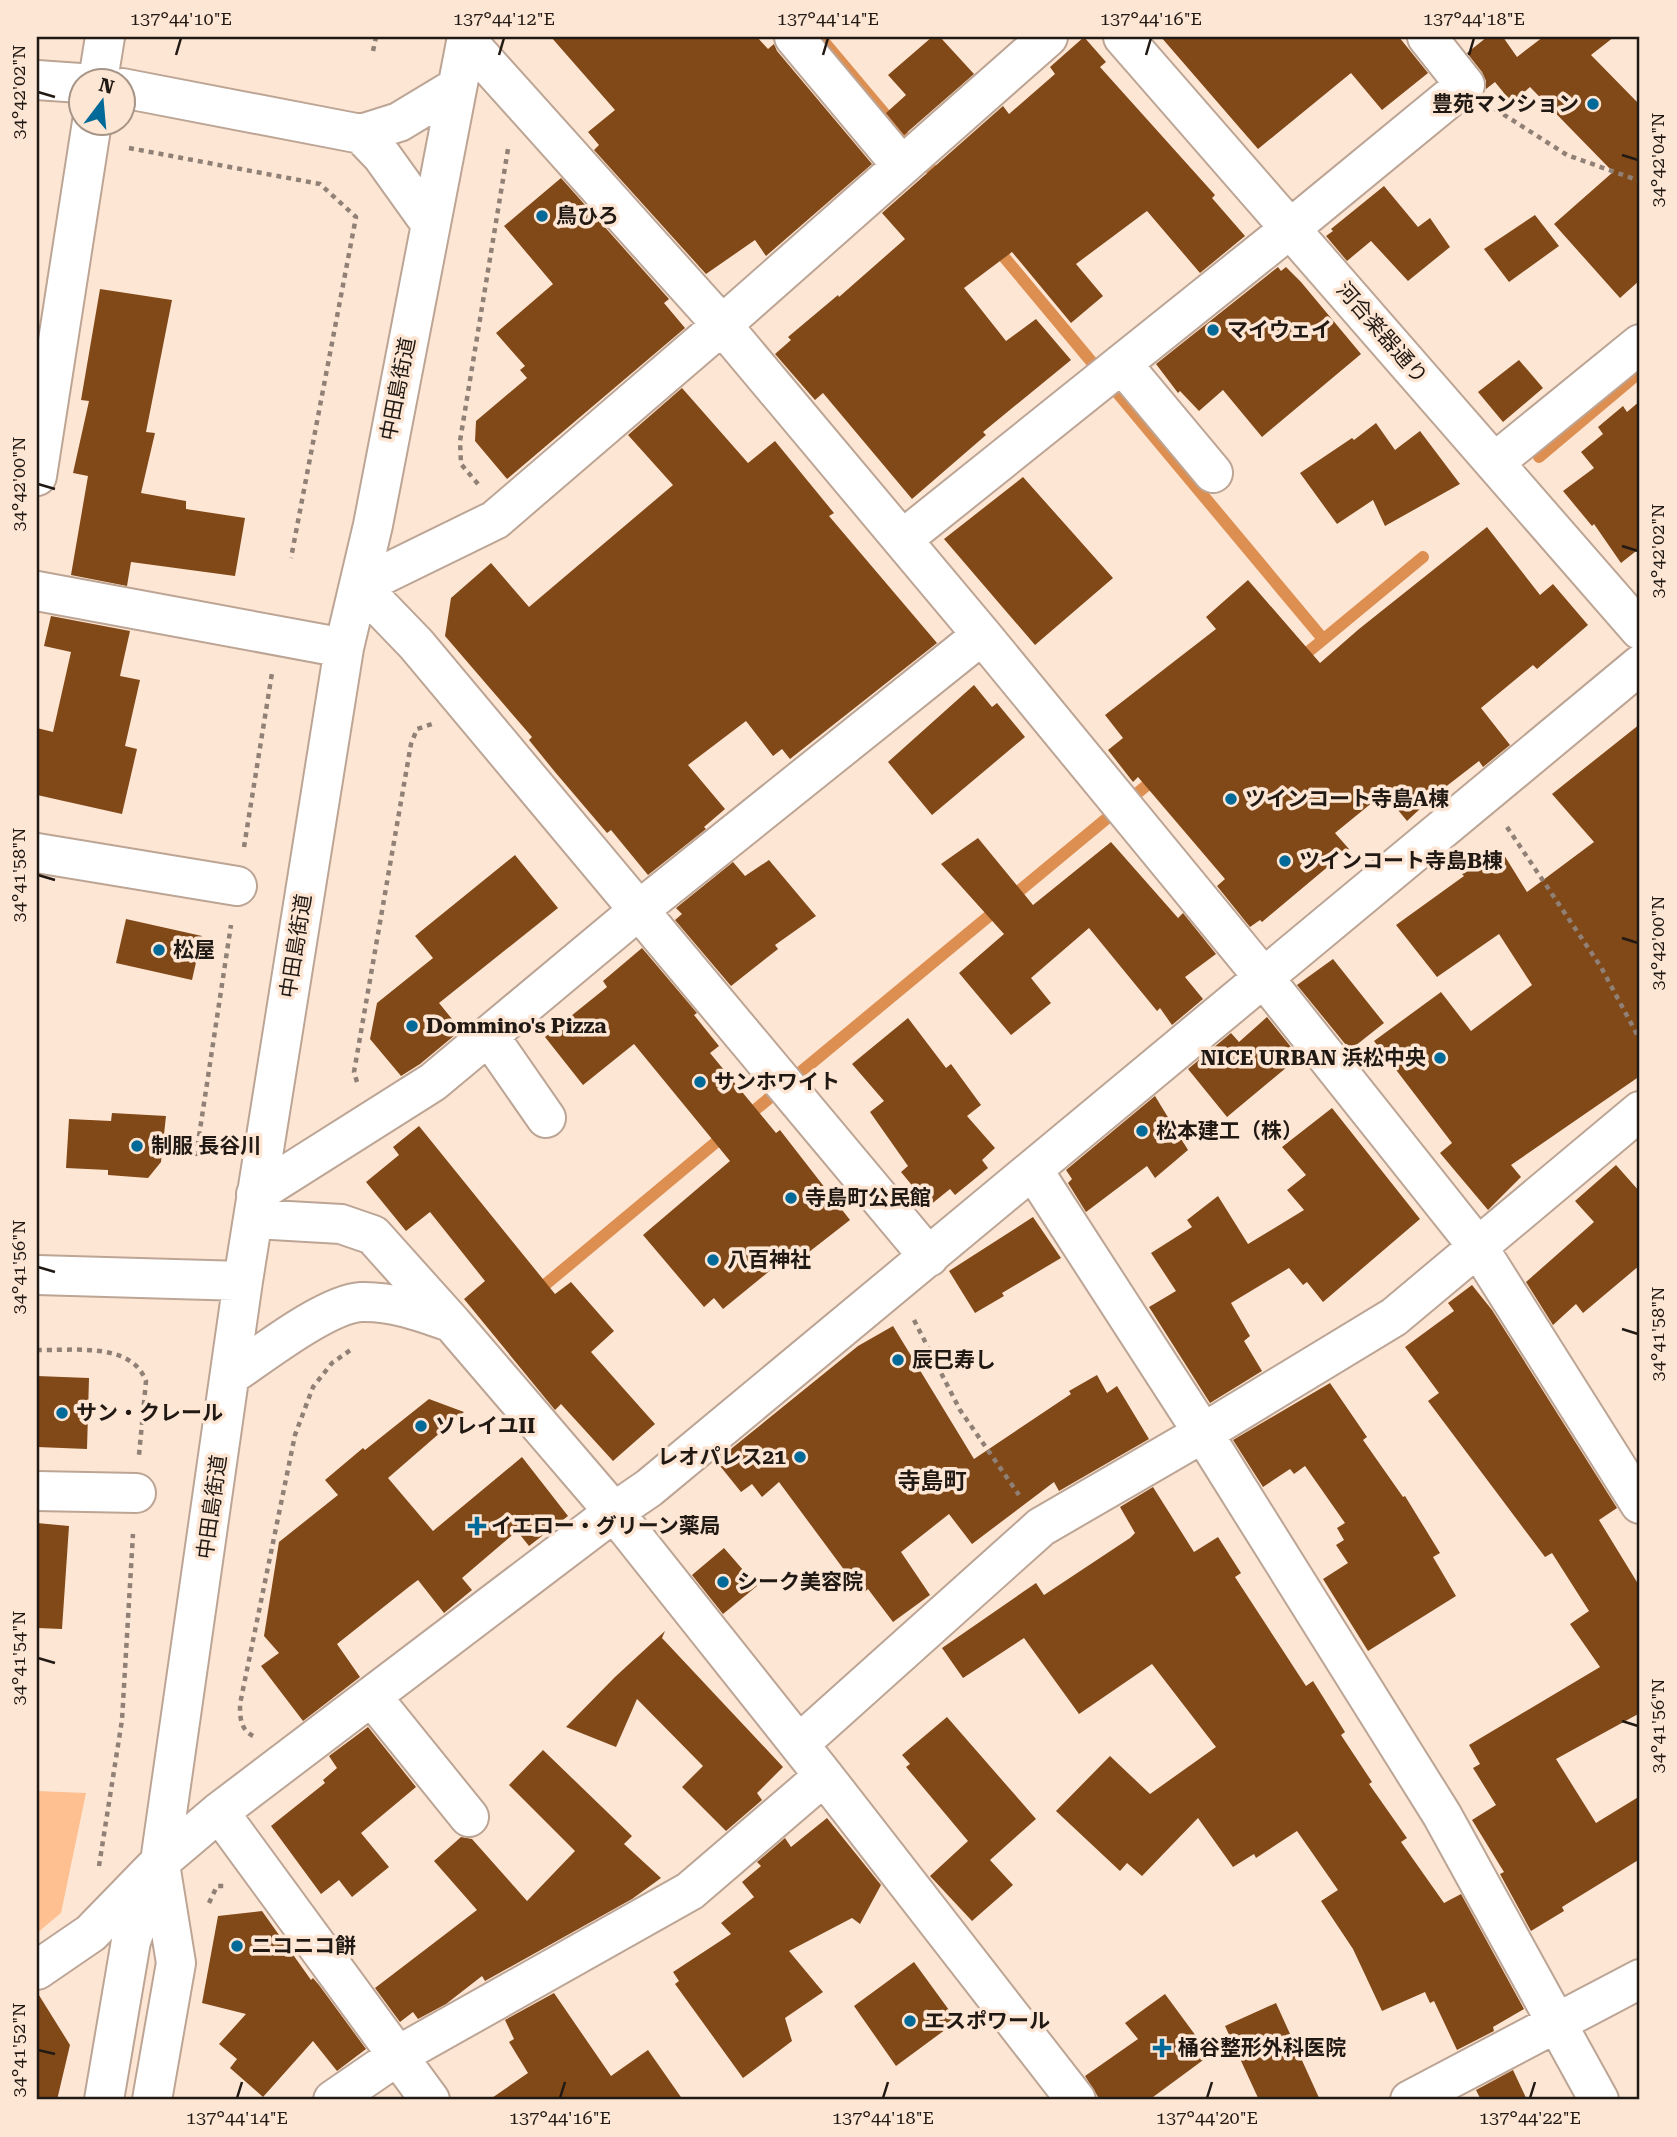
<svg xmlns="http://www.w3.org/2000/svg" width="1677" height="2137" font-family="'Roboto Serif','Noto Sans JP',serif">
  <rect width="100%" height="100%" fill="#fee6d5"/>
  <path fill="#febf91" d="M37,1791L86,1793L61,1913L37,1933Z"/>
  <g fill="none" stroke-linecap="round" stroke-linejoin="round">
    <path stroke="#dd8f52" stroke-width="12" d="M820,37L942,182
      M994,245L1323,639
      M1539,457L1640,372
      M1296,662L1423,557
      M744,1119L1158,776
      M534,1294L727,1133"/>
  </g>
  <path fill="#814918" d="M551,37H757L768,49L774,44L777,51L872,164L766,256L755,240L706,274L594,150L599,145L588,132L615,110Z
    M932,37H940L974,74L904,135L886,113L906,95L888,75Z
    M1084,37L1106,62L1100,67L1215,195L1212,198L1245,236L1200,273L1147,211L1076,264L1103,296L1071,323L1012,252L964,288L1006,341L1036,319L1071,360L983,432L986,435L912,499L823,393L815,400L775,354L791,340L788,337L838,295L839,297L905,239L882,213L1003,106L1009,114L1055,74L1050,67Z
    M1161,37H1399L1428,73L1382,110L1351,73L1258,149Z
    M1487,37H1503L1517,57L1543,37H1614L1591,55L1640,105V280L1620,298L1554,224L1613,172L1530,87L1512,103L1495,82L1486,89V81L1482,72L1467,53Z
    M561,178L669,299L664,303L685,328L507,479L475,441L476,421L527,378L520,370L525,366L496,333L553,284L504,226Z
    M1384,186L1418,227L1430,218L1450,247L1408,281L1371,241L1347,261L1326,236L1333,231L1331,229Z
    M1535,215L1559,246L1509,282L1484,249Z
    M1278,267L1281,271L1286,267L1301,282L1361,354L1262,437L1223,390L1199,411L1180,391L1178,393L1156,364Z
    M100,289L172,300L146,432L155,433L141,493L186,501V509L245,518L235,576L131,562L127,586L71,575L88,476L73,473L89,401L81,400Z
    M1519,360L1543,388L1503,422L1478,392Z
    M682,388L748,463L775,441L834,513L829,516L937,643L790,759L782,749L773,756L746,721L688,765L725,809L704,827L706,829L648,875L611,830L607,833L555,772L529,740L532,737L445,636L451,598L491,563L529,607L673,485L628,435Z
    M1640,401V548L1621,563L1594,524L1592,526L1563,491L1594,468L1581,452L1603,434L1598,427L1623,406L1627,412Z
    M1376,423L1395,450L1420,431L1460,484L1385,526L1373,500L1337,524L1300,473L1352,438L1354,440Z
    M1023,477L1113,578L1035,645L944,539Z
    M1487,527L1540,595L1553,584L1588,625L1537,669L1533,665L1481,708L1510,745L1483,767L1479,761L1435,795L1407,821L1384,793L1335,833L1349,849L1262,922L1260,920L1250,927L1217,886L1225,879L1138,777L1133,782L1108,750L1123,738L1105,715L1216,629L1206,617L1248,580L1320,663L1359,629Z
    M51,616L130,631L120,676L140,680L125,746L137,749L122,814L37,795V728L53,732L71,652L44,646Z
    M974,685L992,707L997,703L1025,737L932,815L888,762Z
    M1640,724V1076L1511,1165L1521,1177L1488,1210L1440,1153L1452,1143L1374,1041L1441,992L1471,1031L1532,985L1499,934L1437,977L1396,925L1464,876L1462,874L1501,850L1527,892L1594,842L1552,794Z
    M978,838L1033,905L1111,842L1178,918L1183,913L1216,954L1185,977L1203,999L1172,1025L1160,1008L1157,1011L1089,928L1031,978L1051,1003L1011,1035L959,973L1004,934L941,864Z
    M515,855L558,908L439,1003L461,1030L420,1064L401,1076L370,1039L377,1003L433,958L415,936Z
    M769,860L816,916L775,945L778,949L731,986L675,920L682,914L676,908L733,862L745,876Z
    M126,919L202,936L192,980L116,963Z
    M642,948L697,1013L694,1015L719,1046L710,1053L776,1133L780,1130L850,1220L800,1259L794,1251L723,1309L714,1298L704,1307L643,1235L730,1161L634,1044L583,1085L545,1037L607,987L603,981Z
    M1333,959L1384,1023L1350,1050L1297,985Z
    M1267,1017L1299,1057L1227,1117L1188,1069L1231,1033L1239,1042Z
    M908,1018L946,1068L951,1064L981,1105L967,1116L995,1148L982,1160L988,1168L955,1195L950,1189L929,1206L901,1172L908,1166L870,1112L884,1101L852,1064Z
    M1155,1096L1188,1150L1155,1178L1147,1166L1086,1212L1068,1183L1072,1179L1066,1170Z
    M1332,1108L1420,1219L1323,1302L1307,1282L1303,1285L1289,1268L1231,1303L1250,1336L1244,1341L1262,1371L1210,1403L1149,1307L1176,1291L1151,1253L1192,1227L1187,1220L1218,1196L1248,1244L1304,1210L1287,1190L1306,1175L1282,1147Z
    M112,1113L166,1116L161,1162L148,1178L108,1175V1170L66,1168L69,1119L111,1121Z
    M419,1126L555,1294L571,1282L614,1331L591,1352L655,1424L613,1461L561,1404L555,1410L464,1299L485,1281L430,1212L406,1231L366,1182L399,1155L393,1147Z
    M1616,1165L1640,1192V1265L1583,1313L1576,1304L1553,1325L1526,1282L1594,1222L1575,1201Z
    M1033,1217L1061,1258L1002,1293L1004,1296L975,1313L949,1271Z
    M1472,1285L1492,1310L1617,1508L1599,1520L1640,1587V1713L1556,1759L1596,1823L1640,1796V1859L1562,1907L1564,1911L1531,1931L1500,1874L1504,1872L1472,1820L1496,1805L1473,1768L1480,1764L1469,1745L1600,1667L1570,1624L1589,1611L1552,1553L1545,1557L1428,1401L1439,1393L1405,1347L1454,1311L1448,1303Z
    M893,1326L974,1459L1071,1394L1069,1391L1097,1375L1107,1393L1117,1386L1149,1439L1059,1491L1054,1482L972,1544L949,1514L901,1552L930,1595L893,1622L868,1589L862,1594L779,1482L762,1497L752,1484L741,1492L716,1461L858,1346Z
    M37,1376L89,1378L87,1449L37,1447Z
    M1330,1383L1367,1437L1363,1440L1403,1497L1405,1496L1440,1553L1433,1557L1456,1596L1368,1651L1323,1579L1348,1563L1336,1545L1344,1540L1337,1528L1345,1523L1305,1466L1294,1474L1290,1469L1263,1487L1233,1440Z
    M429,1399L464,1412L388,1478L433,1531L522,1457L568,1516L529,1546L517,1531L462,1578L472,1590L444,1613L418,1580L410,1586L337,1644L360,1677L303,1721L261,1666L279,1653L264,1636L279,1542L338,1495L325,1480L363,1448L365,1450Z
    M1153,1487L1194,1552L1218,1537L1241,1573L1235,1577L1306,1686L1313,1681L1345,1732L1341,1735L1372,1782L1369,1784L1407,1838L1401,1842L1444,1903L1461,1894L1524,2009L1493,2027L1494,2031L1457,2050L1434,2001L1430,2003L1425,1992L1382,2011L1353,1949L1321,1901L1338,1890L1297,1831L1256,1858L1254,1854L1233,1867L1198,1818L1142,1876L1127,1863L1120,1871L1056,1811L1110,1756L1150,1794L1216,1747L1152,1664L1079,1714L1024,1638L963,1678L942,1648L1036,1583L1044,1595L1130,1538L1135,1533L1120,1507Z
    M37,1523L69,1526L62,1629L37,1628Z
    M724,1548L757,1586L723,1614L692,1575Z
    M665,1631L662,1638L783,1767L757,1793L762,1800L726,1831L682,1787L703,1766L637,1699L616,1747L566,1727L615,1677Z
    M947,1717L1036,1819L990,1860L1013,1885L972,1921L930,1876L968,1841L906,1767L910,1764L902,1755Z
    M368,1727L416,1787L361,1833L389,1867L352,1897L339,1880L321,1894L271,1826L325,1783L323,1780L337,1768L329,1756Z
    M543,1750L632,1836L624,1844L661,1878L632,1899L485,1981L482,1976L446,2004L418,2019L413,2012L400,2022L375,1988L477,1910L434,1861L461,1837L472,1839L527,1901L575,1851L509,1785Z
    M827,1818L881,1885L860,1924L852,1918L789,1951L823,1992L785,2018L792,2041L743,2078L675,1984L679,1981L673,1972L731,1934L721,1923L754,1897L742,1882L761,1866L757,1862L785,1838L791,1847Z
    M262,1911L311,1980L313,1978L319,1985L366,2049L337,2071L313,2041L263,2097L230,2068L237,2059L219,2044L246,2014L202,2003L218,1916Z
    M914,1962L957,2021L896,2066L854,2006Z
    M37,1992L70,2045L57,2100H37Z
    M554,1993L611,2076L648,2050L683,2100H489L528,2073L509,2042L514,2039L505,2020Z
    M1165,1994L1210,2055L1149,2100H1100L1085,2076L1138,2039L1125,2023Z
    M1276,2003L1320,2100H1259L1225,2026Z
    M1513,2070L1527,2100H1481L1476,2090Z"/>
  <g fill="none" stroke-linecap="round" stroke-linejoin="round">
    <g stroke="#bca595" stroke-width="42">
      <path id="minor" d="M794,37L902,166
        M1123,37L1640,630
        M467,41L722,325L982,635L1264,978L1478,1247L1640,1504
        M37,80L80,83
        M98,80L105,37
        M122,88L361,134L399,122L457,87
        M361,134L382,156L430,223
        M1122,364L1213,473
        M1495,462L1640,344
        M37,476L92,122
        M903,539L1291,228L1465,85L1427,37
        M37,591L344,648
        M37,853L237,886
        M489,1036L546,1118
        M1033,1170L1203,1433L1442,1815L1599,2100
        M256,1194L433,1082L639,910L982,635
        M253,1219L341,1224L373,1235L452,1323L614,1512L824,1776L1076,2100
        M929,1257L416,644L360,586L495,520L722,325L1048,37
        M37,1275L243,1281
        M230,1376C260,1356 326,1304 361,1302C392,1301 422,1312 450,1322
        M37,1491L136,1493
        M372,1697L469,1817
        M799,1744L1041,1527L1203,1433L1394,1317L1640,1111
        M219,1812L430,2100
        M37,1970L91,1933L160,1862L219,1812L614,1512L649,1488L1640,665
        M104,2100L131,1941L160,1862L243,1281L344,648L373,525L467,37
        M152,2100L176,1963L160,1864
        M333,2100L397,2056L690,1891L824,1776
        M1410,2100L1640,1979"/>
    </g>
    <path stroke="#908075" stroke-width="4.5" stroke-dasharray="5 5" stroke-linecap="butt" d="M373,51L376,37
      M1495,109L1567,155L1640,181
      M129,148L320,184L356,217L291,558
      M478,484L461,464L460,441L508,149
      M1507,827L1601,967L1640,1040
      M244,847L272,673
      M357,1082L354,1072L411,744L417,729L432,724
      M196,1156L231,925
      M914,1320L960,1410L1019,1495
      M37,1350C71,1351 131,1341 146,1381L139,1455
      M253,1736C240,1729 240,1717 240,1704L295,1435L313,1387L332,1363L352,1349
      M99,1866L122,1720L133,1534
      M209,1903L217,1886H224"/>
    <use href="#minor" stroke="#fff" stroke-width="38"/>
  </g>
  <path fill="none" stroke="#211913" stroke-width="2.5" d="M176,55L181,38M499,55L504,38M823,55L828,38M1146,55L1151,38M1469,55L1474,38M38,92L55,97M1622,155L1638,160M38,484L55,489M1622,546L1638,551M38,875L55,880M1622,938L1638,943M38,1267L55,1272M1622,1329L1638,1334M38,1658L55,1663M1622,1721L1638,1726M38,2050L55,2054M237,2098L242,2082M560,2098L565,2082M883,2098L888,2082M1207,2098L1212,2082M1530,2098L1535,2082"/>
  <g fill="#026a98" stroke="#fee6d5" stroke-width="2.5">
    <circle cx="1593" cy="104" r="7"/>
    <circle cx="542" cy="216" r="7"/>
    <circle cx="1213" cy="330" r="7"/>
    <circle cx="1231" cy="799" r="7"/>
    <circle cx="1285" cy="861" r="7"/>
    <circle cx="159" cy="950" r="7"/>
    <circle cx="412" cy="1026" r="7"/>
    <circle cx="1440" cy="1058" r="7"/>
    <circle cx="700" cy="1082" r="7"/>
    <circle cx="1142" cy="1131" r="7"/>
    <circle cx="137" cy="1146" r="7"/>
    <circle cx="791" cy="1198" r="7"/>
    <circle cx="713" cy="1260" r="7"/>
    <circle cx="898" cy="1360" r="7"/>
    <circle cx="62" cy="1413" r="7"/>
    <circle cx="421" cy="1426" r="7"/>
    <circle cx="800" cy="1457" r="7"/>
    <path d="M473.5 1515.5h7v7h7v7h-7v7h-7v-7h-7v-7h7z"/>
    <circle cx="723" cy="1582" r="7"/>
    <circle cx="237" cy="1946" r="7"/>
    <circle cx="910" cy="2021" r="7"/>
    <path d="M1158.5 2037.5h7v7h7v7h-7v7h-7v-7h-7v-7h7z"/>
  </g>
  <g text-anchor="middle" stroke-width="7" stroke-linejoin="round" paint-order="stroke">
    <g font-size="21" font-weight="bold" fill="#211913" stroke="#fee6d5" text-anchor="start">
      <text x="1579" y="111" text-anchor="end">豊苑マンション</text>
      <text x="556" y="223">鳥ひろ</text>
      <text x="1227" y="337">マイウェイ</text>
      <text x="1245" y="806">ツインコート寺島A棟</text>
      <text x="1299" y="868">ツインコート寺島B棟</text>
      <text x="173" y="957">松屋</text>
      <text x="426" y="1033">Dommino's Pizza</text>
      <text x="1426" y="1065" text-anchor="end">NICE URBAN 浜松中央</text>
      <text x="714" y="1089">サンホワイト</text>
      <text x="1156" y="1138">松本建工（株）</text>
      <text x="151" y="1153">制服 長谷川</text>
      <text x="805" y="1205">寺島町公民館</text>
      <text x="727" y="1267">八百神社</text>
      <text x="912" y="1367">辰巳寿し</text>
      <text x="76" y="1420">サン・クレール</text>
      <text x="435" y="1433">ソレイユII</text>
      <text x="786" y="1464" text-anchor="end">レオパレス21</text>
      <text x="491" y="1533">イエロー・グリーン薬局</text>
      <text x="737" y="1589">シーク美容院</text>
      <text x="251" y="1953">ニコニコ餅</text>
      <text x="924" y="2028">エスポワール</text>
      <text x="1178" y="2055">桶谷整形外科医院</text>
    </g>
    <g font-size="21" fill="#211913" stroke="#fee6d5">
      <text transform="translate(1382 333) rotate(49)" y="7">河合楽器通り</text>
      <text transform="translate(398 389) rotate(-79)" y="7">中田島街道</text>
      <text transform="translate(296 946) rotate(-81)" y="7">中田島街道</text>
      <text transform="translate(212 1507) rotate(-82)" y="7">中田島街道</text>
    </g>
    <g font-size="23" font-weight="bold" fill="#211913" stroke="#fee6d5">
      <text x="932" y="1489">寺島町</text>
    </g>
  </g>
  <rect width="1677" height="2137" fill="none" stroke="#fee6d5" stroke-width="77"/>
  <g transform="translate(102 102) rotate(16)"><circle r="33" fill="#fee6d5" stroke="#a69487" stroke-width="2"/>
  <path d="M0-5L12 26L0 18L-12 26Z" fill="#026a98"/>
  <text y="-10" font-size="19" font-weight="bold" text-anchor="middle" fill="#211913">N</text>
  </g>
  <rect x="38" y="38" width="1600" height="2060" fill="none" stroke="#211913" stroke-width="2.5"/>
  <g font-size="18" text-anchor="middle" fill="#211913">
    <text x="181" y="25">137°44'10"E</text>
    <text x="504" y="25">137°44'12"E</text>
    <text x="828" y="25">137°44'14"E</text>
    <text x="1151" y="25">137°44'16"E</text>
    <text x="1474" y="25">137°44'18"E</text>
    <text transform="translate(19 92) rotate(-90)" y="6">34°42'02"N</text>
    <text transform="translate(1658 160) rotate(-90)" y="6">34°42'04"N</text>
    <text transform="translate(19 484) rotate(-90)" y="6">34°42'00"N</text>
    <text transform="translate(1658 551) rotate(-90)" y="6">34°42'02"N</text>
    <text transform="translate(19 875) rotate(-90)" y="6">34°41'58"N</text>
    <text transform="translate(1658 943) rotate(-90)" y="6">34°42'00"N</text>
    <text transform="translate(19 1267) rotate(-90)" y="6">34°41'56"N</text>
    <text transform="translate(1658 1334) rotate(-90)" y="6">34°41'58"N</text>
    <text transform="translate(19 1658) rotate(-90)" y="6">34°41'54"N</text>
    <text transform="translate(1658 1726) rotate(-90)" y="6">34°41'56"N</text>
    <text transform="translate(19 2050) rotate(-90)" y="6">34°41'52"N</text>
    <text x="237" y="2124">137°44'14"E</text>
    <text x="560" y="2124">137°44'16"E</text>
    <text x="883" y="2124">137°44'18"E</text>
    <text x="1207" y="2124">137°44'20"E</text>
    <text x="1530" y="2124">137°44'22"E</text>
  </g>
</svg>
